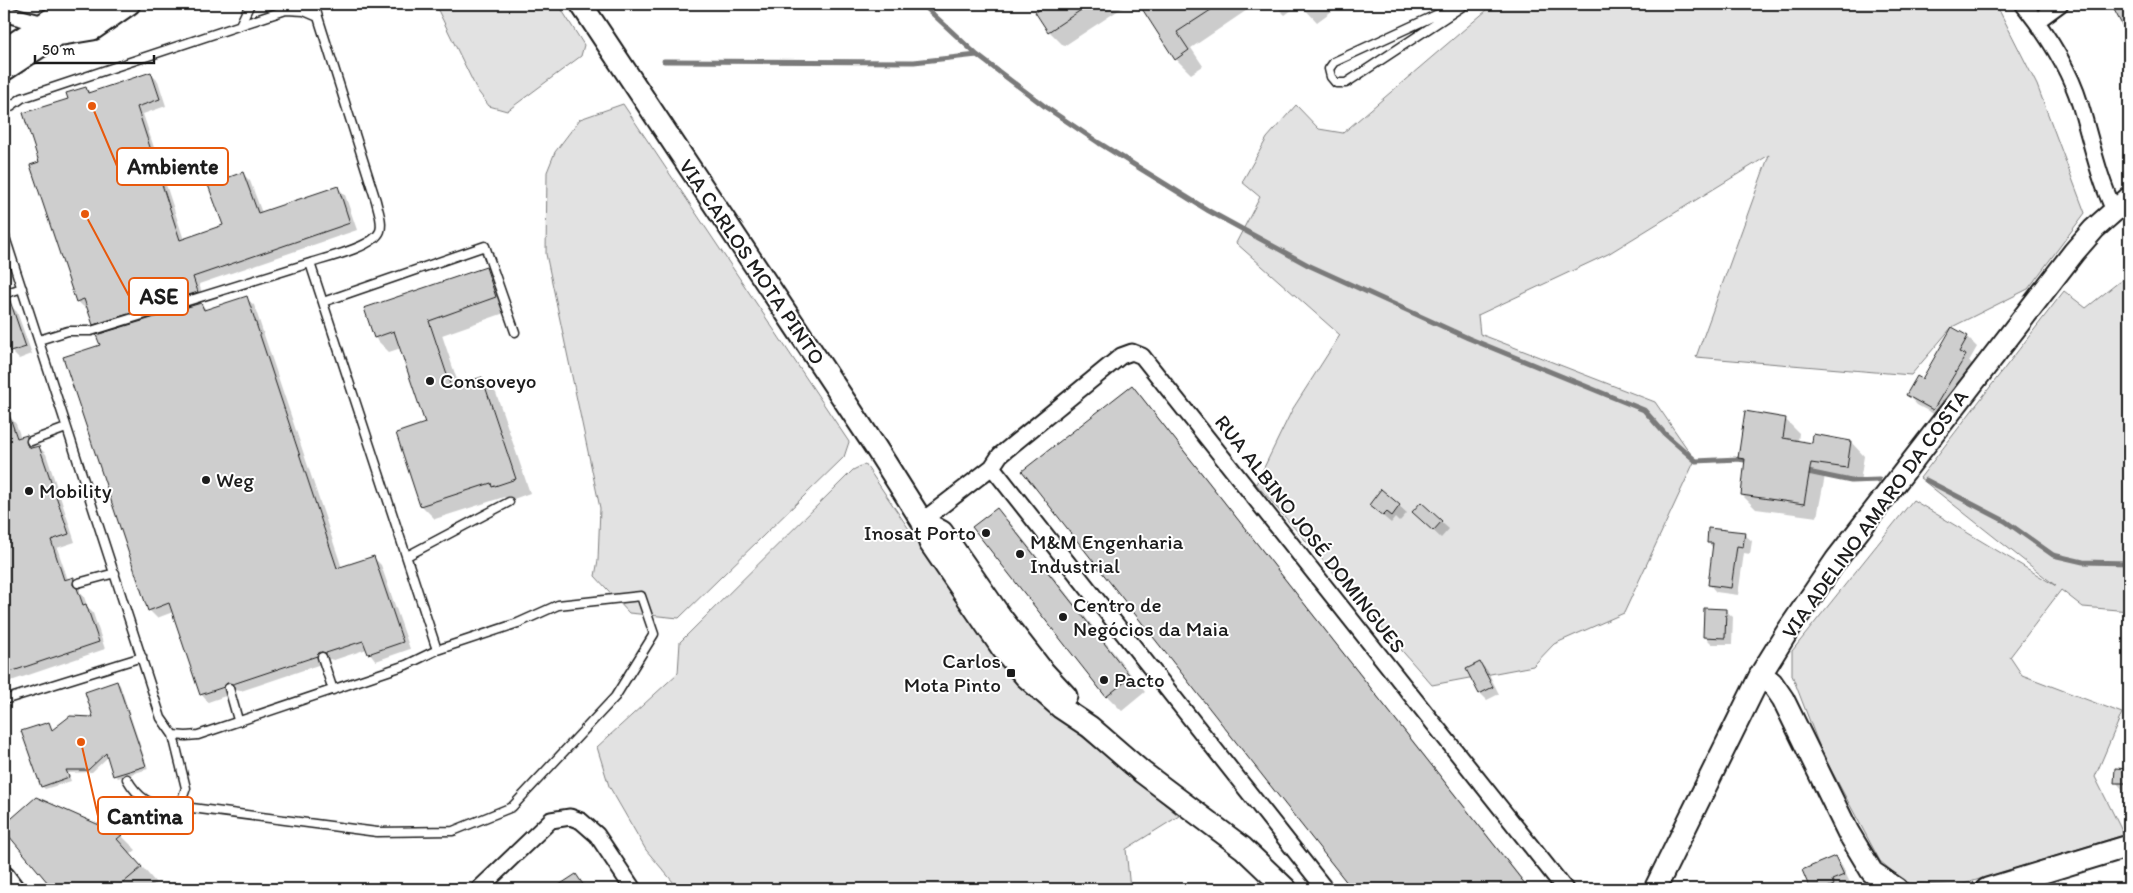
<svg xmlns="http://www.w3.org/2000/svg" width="2133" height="893" font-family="Itim,sans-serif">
  <rect width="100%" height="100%" fill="#fff"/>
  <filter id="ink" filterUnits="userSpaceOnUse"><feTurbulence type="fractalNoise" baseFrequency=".02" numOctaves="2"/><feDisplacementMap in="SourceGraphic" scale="10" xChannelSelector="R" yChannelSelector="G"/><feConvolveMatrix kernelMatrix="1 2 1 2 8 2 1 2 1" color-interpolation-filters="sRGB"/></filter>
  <g filter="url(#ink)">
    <path fill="#e2e2e2" stroke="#7f7f7f" d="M435,4H558L584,45L581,56L507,111L489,106L477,90Z
      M1494,4H1996L2037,85L2085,213L2028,289L1952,327L1911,375L1696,357L1769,155L1608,254L1478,315L1480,334L1655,402L1695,460L1624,613L1554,644L1533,666L1432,685L1256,484L1292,410L1340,335L1236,243L1260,197L1242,182L1267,138L1296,105L1319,129L1343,133Z
      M623,104L849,442L844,457L679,618L629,613L595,576L598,560L600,508L546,254L547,172L555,152L580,119Z
      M2129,274V611L2083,607L2061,590L2010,657L2022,675L2122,713L2095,777L2124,835L1957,886L1906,883L1880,861L1822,753L1792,675V651L1913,500L2056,586L1920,478L2064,291L2086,308Z
      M865,464L1009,677L1179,816L1126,849L1130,889H679L646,850L609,786L597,747L678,673L680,642L853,470Z"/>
    <path fill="#0003" d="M1044,4H1128L1064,46L1049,31Z
      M1140,4H1256L1191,48L1203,66L1191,74L1176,59Z
      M1274,4H1333L1336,8L1317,22L1300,4L1285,15Z
      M151,74L158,81L166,106L143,114L184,240L224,226L243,174L250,181L262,213L338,188L345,195L357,230L199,284L204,299L101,331L94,324L88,307L85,308L77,301L40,162L69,100L86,88L91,93Z
      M486,269L500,283L510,311L442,335L459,386L482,378L496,393L530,493L508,501L504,497L435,519L421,505L426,424L401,348L389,352L375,338L366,309Z
      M246,298L254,305L342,568L373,557L381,565L410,649L376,661L367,649L334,660L329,659L324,663L241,691L235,690L231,694L208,702L201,694L173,612L157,618L149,610L101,346L201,304L208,311Z
      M10,305L17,312L32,354L19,359L12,352L4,330V307Z
      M1952,329L1967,337L1977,347L1969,361L1975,366L1943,419L1917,405L1908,395L1923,381Z
      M1131,386L1142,397L1530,889H1354L1024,471Z
      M9,416L16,424L21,438L26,436L33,443L34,449L39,447L46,454L75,542L57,548L68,580L73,579L80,586V592L84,597L88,608L93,613L105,649L8,682L4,677V418Z
      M1785,419L1799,433L1798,442L1813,444L1851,442L1864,456L1860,482L1825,476L1817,517L1756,509L1742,495L1746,464L1739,458Z
      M1382,491L1407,513L1399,522L1395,518L1391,523L1378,512Z
      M1421,504L1449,529L1441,538L1421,519Z
      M996,509L1011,524L1145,692L1122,711L1107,696Z
      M1744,534L1752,541L1750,554L1744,553L1738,595L1716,592L1709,584L1713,548L1708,542Z
      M1725,610L1733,617L1732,644H1712L1704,636Z
      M1480,663L1487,670L1499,694L1487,700L1480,693Z
      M116,682L120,685L148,769L118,778L115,775L108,757L92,772L68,773L71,781L45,789L42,786L49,724L53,731L95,718Z
      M2116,769L2129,770V815L2124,791L2116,782Z
      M37,799L122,836L136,850L131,854L156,883L148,889H55L4,828Z
      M1835,857L1842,865L1850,883L1838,888L1839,889H1811L1804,871Z
      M575,876L589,889H555Z
      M2098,881L2107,889H2069Z
      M1201,883L1207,889H1192Z"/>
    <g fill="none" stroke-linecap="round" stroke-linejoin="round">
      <path stroke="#7a7a7a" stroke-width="5" d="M922,4L977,55
        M664,61L914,62L977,55L1047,108L1099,143L1209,211L1308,265L1468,338L1644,410L1665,434L1696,461L1738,459L1751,461
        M1803,471L1851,481L1879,480
        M1926,480L2005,521L2053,555L2083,562L2129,563"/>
    </g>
    <path fill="#cecece" stroke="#1c1c1c" d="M1047,4H1090L1048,32L1035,12Z
      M1139,4H1220L1177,32L1189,50L1175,60Z
      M2111,4H2129V38Z
      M151,72L160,99L137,107L180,240L223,225L208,185L243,172L258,213L338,186L350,223L193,277L198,292L93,325L84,299L76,302L30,165L39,162L23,113L68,99L66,93L86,87L88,93Z
      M486,267L496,297L429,321L451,387L482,377L516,479L492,487L491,483L420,506L396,433L425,423L394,331L374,338L364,308Z
      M247,296L337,568L374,556L403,642L368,654L363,641L326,653L321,652L317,656L233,684L227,683L224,687L200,695L169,603L148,611L63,357L100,345L96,335L201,303L204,310Z
      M9,298L26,347L10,352L4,334V300Z
      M1952,327L1968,336L1959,352L1966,355L1933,410L1906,395L1917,376L1922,379Z
      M1132,385L1529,889H1352L1022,471Z
      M6,406L17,438L27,435V445L31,448L39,446L69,534L51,540L64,580L74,577L73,585L77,588L83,605L86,604L99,642L4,674V407Z
      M1745,411L1786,418L1783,438L1812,443L1813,434L1851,441L1847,468L1811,463L1804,504L1741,495L1745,459L1738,458Z
      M1381,489L1400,505L1392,516L1387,512L1383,516L1369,505Z
      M1421,502L1442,521L1433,531L1412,512Z
      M997,508L1131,677L1106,697L972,527Z
      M1708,528L1745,532L1743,547L1737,546L1731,588L1708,585L1713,543H1707Z
      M1704,608L1726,609L1725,638L1703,637Z
      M1480,662L1493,687L1479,694L1466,669Z
      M117,681L146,766L113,776L106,753L88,770H66L69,777L41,787L21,731L49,722L52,730L70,716L93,717L85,692Z
      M2115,768L2129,769V783H2114Z
      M36,797L122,835L117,839L142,867L116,889H53L4,830V825Z
      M1835,856L1844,875L1832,880L1834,885L1824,889H1810L1802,870Z
      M576,874L586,889H553Z"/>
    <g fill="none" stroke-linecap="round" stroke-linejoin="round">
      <g stroke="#1c1c1c" stroke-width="11">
        <path id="lane" d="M314,4L318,17
          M1460,4L1334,62L1329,69L1331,77L1336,83H1346L1466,4
          M240,25L250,4
          M4,111L22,98L286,10L304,11L318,17L376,201C378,210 383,222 380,231C374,247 326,258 310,263L437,650L406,665L198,735L186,736L173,735L161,718L4,234
          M4,294L22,288
          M323,302L485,246L515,332
          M39,340L68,331H91L310,263
          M31,441L66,428
          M407,556L509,502
          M78,583L115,573
          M322,657L333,690
          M229,688L238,720
          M4,700L142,657
          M127,779C138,798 150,805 171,809L181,802L186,788L173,735
          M181,802L192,808L377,832L453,831L512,807L615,697L654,634L641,596L558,605L518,623L437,650"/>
      </g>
      <g stroke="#1c1c1c" stroke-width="19">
        <path id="street" d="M2023,4C2046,33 2069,68 2080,104C2091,140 2098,176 2114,210
          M4,9L10,15L44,24
          M2037,21L2060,4
          M992,467L1325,889
          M922,521L992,467L1000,455L1121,356L1132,352L1142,356L1565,889
          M479,889L551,820L570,817L581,821L597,835L633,889"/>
      </g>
      <g stroke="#1c1c1c" stroke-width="25">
        <path id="secondary" d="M581,4L876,448L922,521L930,543L1002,648L1026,677L1060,707L1090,727L1142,772L1243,848L1286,889
          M63,34L93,29L129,4
          M4,50L74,4
          M4,70L104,4
          M922,521L942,532L1003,620L1042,670L1066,696
          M1761,674L1772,683L1783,699L1848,832L1872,872L1897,889
          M4,877L13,889
          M1655,889L1761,674L1787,632L1836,560L2074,252L2094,229L2129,198
          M1987,889L2129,846"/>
      </g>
      <use href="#lane" stroke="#fff" stroke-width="8"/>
      <use href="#street" stroke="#fff" stroke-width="15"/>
      <use href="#secondary" stroke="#fff" stroke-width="21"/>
    </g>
  </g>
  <g fill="#1c1c1c" stroke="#fff" stroke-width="2">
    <circle cx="430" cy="381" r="5"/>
    <circle cx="206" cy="480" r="5"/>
    <circle cx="29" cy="491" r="5"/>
    <circle cx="986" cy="533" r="5"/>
    <circle cx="1020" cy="554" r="5"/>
    <circle cx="1063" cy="617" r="5"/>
    <rect x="1006" y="668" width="10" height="10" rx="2.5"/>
    <circle cx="1104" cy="680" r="5"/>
  </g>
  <g text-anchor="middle" stroke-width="4" stroke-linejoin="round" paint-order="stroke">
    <g font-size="21" fill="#1c1c1c" stroke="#fff">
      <text transform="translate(752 262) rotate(56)" y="7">VIA CARLOS MOTA PINTO</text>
      <text transform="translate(1875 514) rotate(-54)" y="7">VIA ADELINO AMARO DA COSTA</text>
      <text transform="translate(1310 534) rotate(52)" y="7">RUA ALBINO JOSÉ DOMINGUES</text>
    </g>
    <g font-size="21" fill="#1c1c1c" stroke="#fff" text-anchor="start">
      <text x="440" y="388">Consoveyo</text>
      <text x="216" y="487">Weg</text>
      <text x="39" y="498">Mobility</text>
      <text x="976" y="540" text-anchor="end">Inosat Porto</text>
      <text x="1030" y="549">M&amp;M Engenharia<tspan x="1030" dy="24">Industrial</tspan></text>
      <text x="1073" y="612">Centro de<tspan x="1073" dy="24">Negócios da Maia</tspan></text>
      <text x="1001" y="668" text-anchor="end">Carlos<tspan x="1001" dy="24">Mota Pinto</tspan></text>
      <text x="1114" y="687">Pacto</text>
    </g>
  </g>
  <path fill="none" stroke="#e8590c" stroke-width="2" d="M92 106L117 166M85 214L129 296M81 742L98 816"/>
  <g fill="#e8590c" stroke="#fff" stroke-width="2">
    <circle cx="92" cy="106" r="5"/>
    <circle cx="85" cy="214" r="5"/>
    <circle cx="81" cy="742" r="5"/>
  </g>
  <g fill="#fff" stroke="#e8590c" stroke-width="2">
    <rect x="117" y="148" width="111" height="37" rx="5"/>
    <rect x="129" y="278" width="59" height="37" rx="5"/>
    <rect x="98" y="797" width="95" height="37" rx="5"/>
  </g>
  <g font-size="22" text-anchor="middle" font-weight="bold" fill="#1c1c1c">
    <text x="173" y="174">Ambiente</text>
    <text x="159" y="304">ASE</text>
    <text x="145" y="824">Cantina</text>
  </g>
  <rect width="2133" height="893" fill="none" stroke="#fff" stroke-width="20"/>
  <rect x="10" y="10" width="2113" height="873" fill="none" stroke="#1c1c1c" stroke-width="2" filter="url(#ink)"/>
  <path d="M35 55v8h119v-8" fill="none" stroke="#1c1c1c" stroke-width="2.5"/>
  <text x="42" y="55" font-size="15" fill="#1c1c1c" stroke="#ffffff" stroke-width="4" paint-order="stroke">50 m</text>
</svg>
